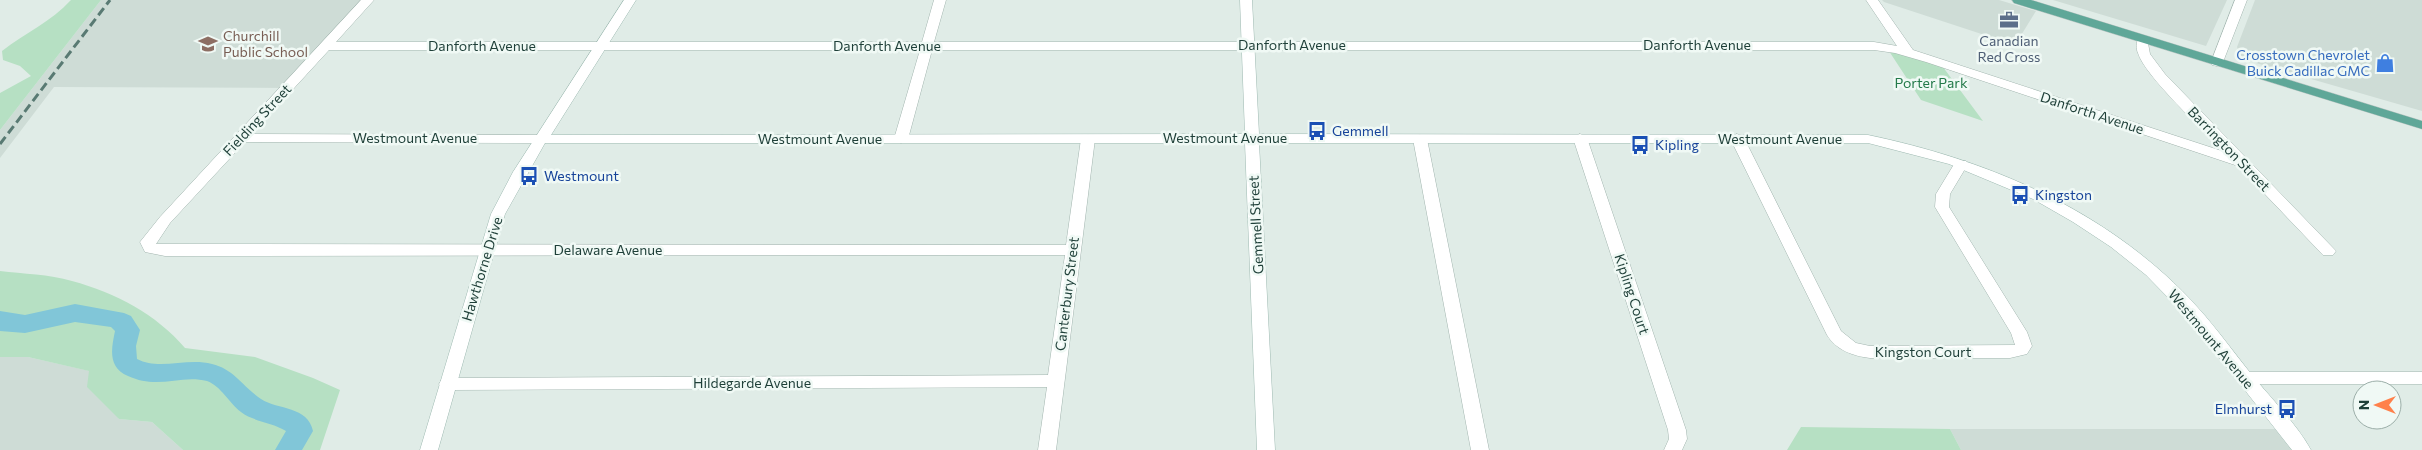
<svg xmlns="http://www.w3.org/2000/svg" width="2422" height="450" font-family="Commissioner,sans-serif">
  <rect width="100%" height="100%" fill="#e0ece7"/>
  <path fill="#cedcd6" d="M101,0H368L288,88L54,87L0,158V130Z
    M1882,0H1999L2036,11L2015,45L1884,2Z
    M2053,0H2227L2206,46Z
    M2255,0H2422V111L2256,63L2240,55L2237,47Z
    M0,357H28L90,371L119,419L152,422L183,450H0Z
    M1950,429H2284L2301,450H1961Z"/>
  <path fill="#b6e0c3" d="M71,0H101L0,130V93L31,76L20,66L3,60L2,51C25,33 51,22 71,0Z
    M1887,48L1940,63L1983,121L1921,100Z
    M0,271C23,274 49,274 72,281C116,293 156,314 185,348L255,357L313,378L340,390L320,450H183L152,422L119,419L87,387L89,371L28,357H0Z
    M1801,427L1950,429L1961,450H1787Z"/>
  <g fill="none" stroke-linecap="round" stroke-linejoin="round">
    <path fill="#81c6d8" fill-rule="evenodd" d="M75,304L124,313L131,316L140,330L136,346L137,359C160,371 187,357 212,364C234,369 243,387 261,399C278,410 308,406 313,431L302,450H275L286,431C272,422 254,422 241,412C229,403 221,386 207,381C181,374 158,390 128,376C108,367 111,350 115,331L111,327L75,322L25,333L0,331V311L25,315Z"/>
    <g stroke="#a2b5af" stroke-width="1">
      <path id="street" d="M361,0H374L336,42H922L934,0H946L934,42H1874L1897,46L1866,0H1878L1913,50L2225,152C2206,133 2144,75 2138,53C2136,49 2136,42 2139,38H2147L2150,54L2165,74L2336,251L2333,255H2323L2238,166L1926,62L1895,53L1874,50H932L908,139L901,143L894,139L920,50H329L252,134L541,135L548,139L541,143L245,142L170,223L156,244L1066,245L1081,139L1088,135L1095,139L1056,450H1038L1047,387L448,390L442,389L439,384L442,379L448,378L1048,375L1065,255L165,256L145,252L140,242L160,217Z
        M2235,0H2247L2223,62L2217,66L2212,65L2211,62Z
        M1580,134L1587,138L1686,430L1687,439L1682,450H1664L1669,439L1668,430L1573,138Z
        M1737,134L1744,138L1841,331L1856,343L1870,346L2015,345L2011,333L1935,207L1936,194L1956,161H1966L1968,164L1950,194L1949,207L2027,332L2032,346L2027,354L2010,358H1870C1853,356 1836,350 1827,335L1730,138Z
        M1420,135L1427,139L1489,450H1471L1413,139Z
        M2245,372H2422V384H2245L2239,382L2236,378L2239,374Z"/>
    </g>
    <g stroke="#9db9b1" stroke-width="1">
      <path id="secondary" d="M624,0H636L551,135L1245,134L1240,0H1252L1259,134L1868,135C1988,160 2104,209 2190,299C2211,321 2229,346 2248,370C2267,394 2297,424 2311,450H2292L2188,318L2146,275L2111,247L2073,222L2033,199L1949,164L1868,143H1259L1275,450H1257L1245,143H545L505,214L438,450H420L491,214L513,172Z"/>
    </g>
    <g stroke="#c0c9c7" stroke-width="1">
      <path id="primary" d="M2012,0H2031L2422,121V129L2014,3Z"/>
    </g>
    <use href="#street" fill="#fff" fill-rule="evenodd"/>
    <use href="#secondary" fill="#fff" fill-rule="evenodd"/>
    <use href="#primary" fill="#5fa798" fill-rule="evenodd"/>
    <path stroke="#597a73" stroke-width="3" stroke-dasharray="9 4.5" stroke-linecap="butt" d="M0,144L110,0"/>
  </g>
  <defs>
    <g id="office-bare" transform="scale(1.5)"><path d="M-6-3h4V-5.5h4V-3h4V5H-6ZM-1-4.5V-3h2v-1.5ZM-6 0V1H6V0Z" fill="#5c6f8a" stroke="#f0f9f5" stroke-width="2.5" paint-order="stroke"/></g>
    <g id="school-bare" transform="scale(1.5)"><path d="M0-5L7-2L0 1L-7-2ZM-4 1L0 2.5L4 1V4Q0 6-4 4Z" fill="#8d6e63" stroke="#f0f9f5" stroke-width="2.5" paint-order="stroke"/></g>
    <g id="shop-bare" transform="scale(1.5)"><path d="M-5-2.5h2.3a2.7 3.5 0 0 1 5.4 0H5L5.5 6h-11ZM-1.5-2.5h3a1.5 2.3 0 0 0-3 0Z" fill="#3f7fe0" stroke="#f0f9f5" stroke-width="2.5" paint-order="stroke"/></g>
    <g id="bus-bare" transform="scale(1.5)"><path d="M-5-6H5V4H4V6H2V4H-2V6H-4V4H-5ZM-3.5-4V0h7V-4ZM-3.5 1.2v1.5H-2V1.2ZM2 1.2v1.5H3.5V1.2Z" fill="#1a4fb4" stroke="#f0f9f5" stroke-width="2.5" paint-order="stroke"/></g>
  </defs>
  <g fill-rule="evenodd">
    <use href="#office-bare" x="2009" y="20"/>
    <use href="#school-bare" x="208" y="44"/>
    <use href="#shop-bare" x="2385" y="63"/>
    <use href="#bus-bare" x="1317" y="131"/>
    <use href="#bus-bare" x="1640" y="145"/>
    <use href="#bus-bare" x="529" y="176"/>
    <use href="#bus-bare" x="2020" y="195"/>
    <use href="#bus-bare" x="2287" y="409"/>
  </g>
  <g text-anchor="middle" stroke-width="5" stroke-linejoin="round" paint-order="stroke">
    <g font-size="14" fill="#785e54" stroke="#f0f9f5" text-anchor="start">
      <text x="223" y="41">Churchill<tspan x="223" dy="16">Public School</tspan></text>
    </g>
    <g font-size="14" fill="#4e5e75" stroke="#f0f9f5">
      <text x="2009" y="46">Canadian<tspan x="2009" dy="16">Red Cross</tspan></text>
    </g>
    <g font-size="14" fill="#1e3f38" stroke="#f0f9f5">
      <text x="1292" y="50">Danforth Avenue</text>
      <text x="1697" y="50">Danforth Avenue</text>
      <text x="482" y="51">Danforth Avenue</text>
      <text x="887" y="51">Danforth Avenue</text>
      <text transform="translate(2092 113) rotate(18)" y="5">Danforth Avenue</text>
      <text transform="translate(257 120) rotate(-47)" y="5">Fielding Street</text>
      <text x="415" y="143">Westmount Avenue</text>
      <text x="1225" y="143">Westmount Avenue</text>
      <text x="820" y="144">Westmount Avenue</text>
      <text x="1780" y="144">Westmount Avenue</text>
      <text transform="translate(2229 149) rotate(46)" y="5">Barrington Street</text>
      <text transform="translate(1256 225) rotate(-93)" y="5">Gemmell Street</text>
      <text x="608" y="255">Delaware Avenue</text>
      <text transform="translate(482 269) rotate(-73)" y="5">Hawthorne Drive</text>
      <text transform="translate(1067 294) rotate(-83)" y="5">Canterbury Street</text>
      <text transform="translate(1632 294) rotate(72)" y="5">Kipling Court</text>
      <text transform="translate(2211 339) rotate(50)" y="5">Westmount Avenue</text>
      <text x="1923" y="357">Kingston Court</text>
      <text x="752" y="388">Hildegarde Avenue</text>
    </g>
    <g font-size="14" fill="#366cbe" stroke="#f0f9f5" text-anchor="end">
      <text x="2370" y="60">Crosstown Chevrolet<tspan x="2370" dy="16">Buick Cadillac GMC</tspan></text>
    </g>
    <g font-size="14" fill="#247a4a" stroke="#f0f9f5">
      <text x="1931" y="88">Porter Park</text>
    </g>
    <g font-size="14" fill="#164399" stroke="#f0f9f5" text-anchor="start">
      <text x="1332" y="136">Gemmell</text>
      <text x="1655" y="150">Kipling</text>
      <text x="544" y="181">Westmount</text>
      <text x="2035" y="200">Kingston</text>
      <text x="2272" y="414" text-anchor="end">Elmhurst</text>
    </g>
  </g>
  <g transform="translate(2377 405) rotate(270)"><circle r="24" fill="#f0f9f5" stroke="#9cafa9"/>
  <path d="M0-4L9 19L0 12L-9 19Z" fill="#ff814b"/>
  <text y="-8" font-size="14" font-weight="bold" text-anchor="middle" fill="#1e3f38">N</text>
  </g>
</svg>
